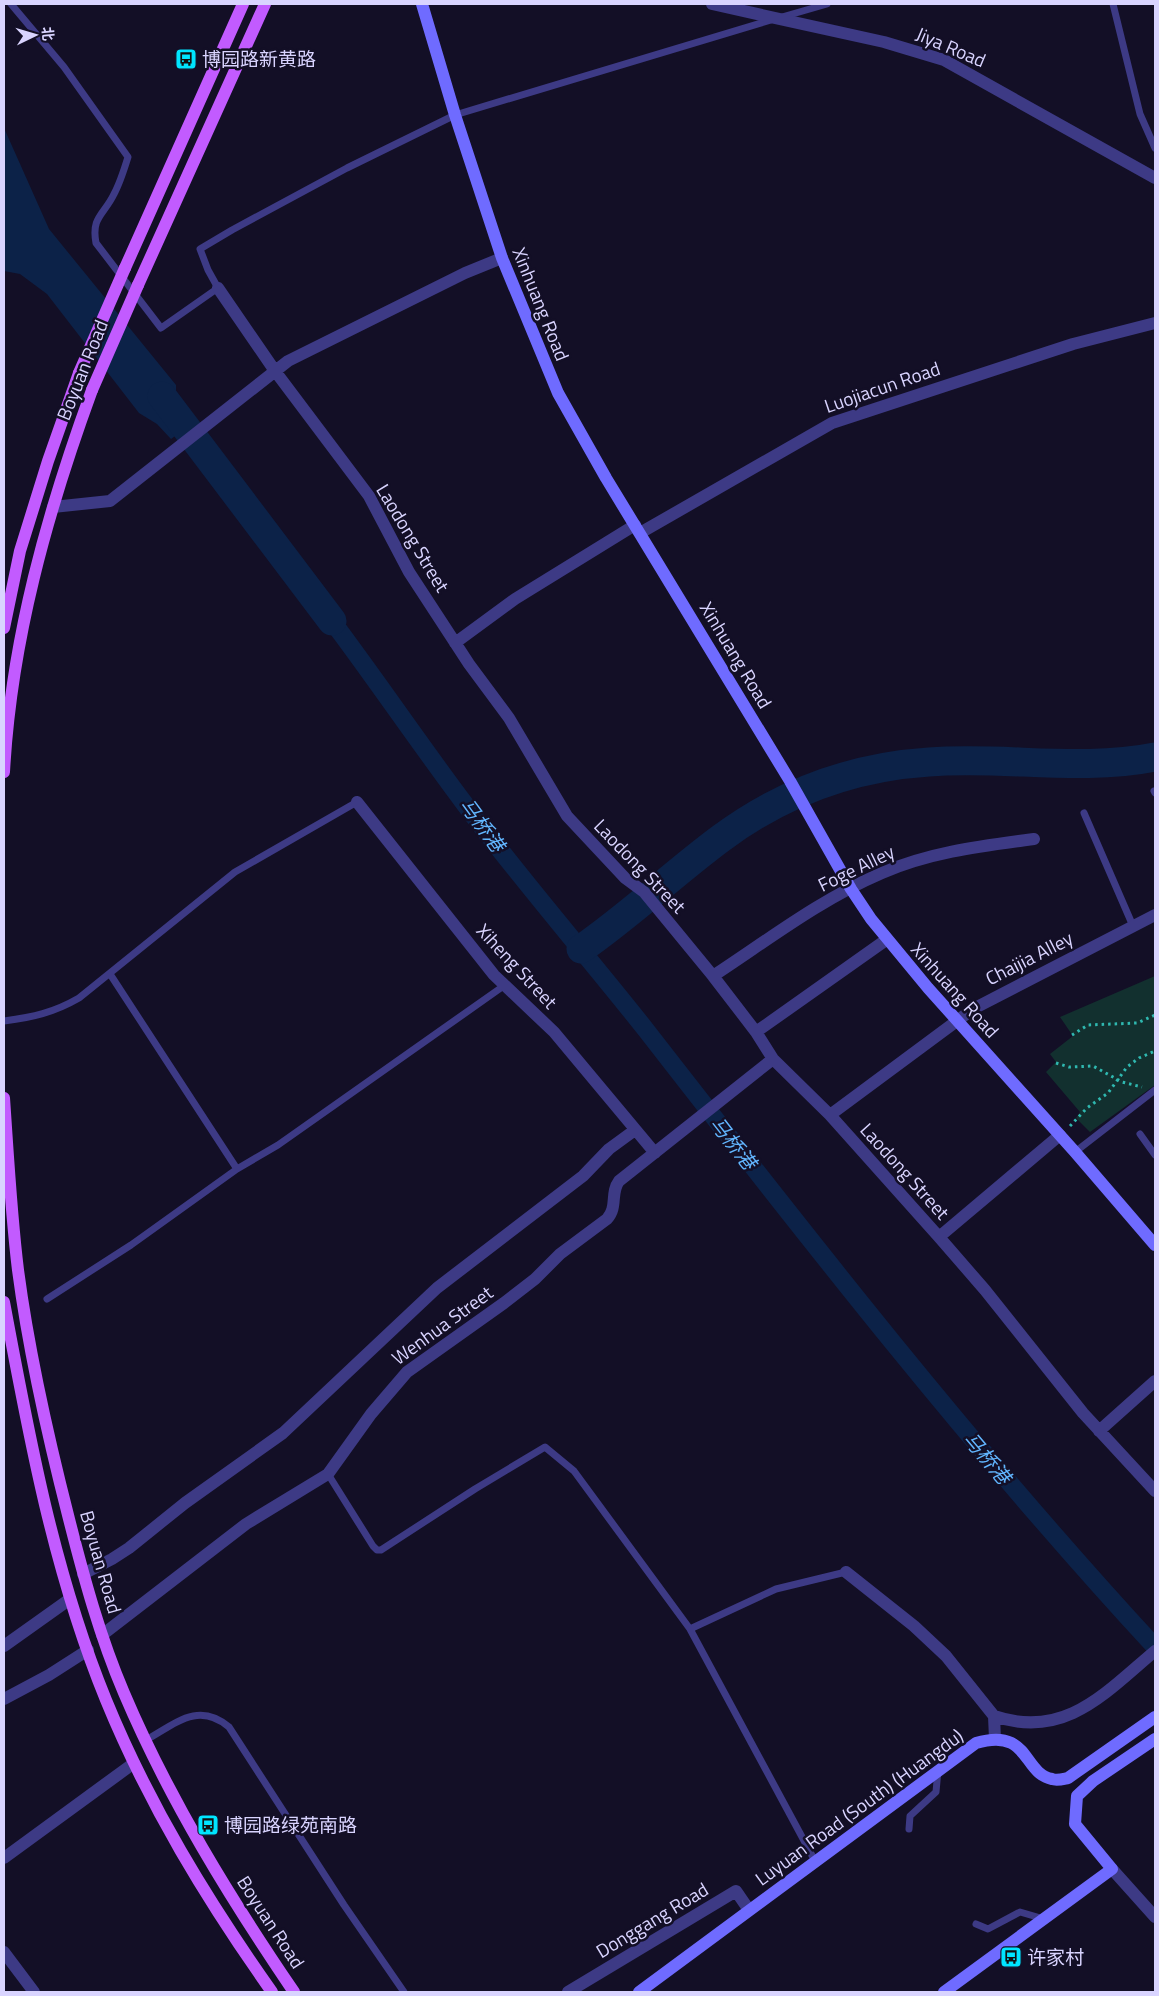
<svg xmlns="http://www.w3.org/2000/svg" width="1159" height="1996" font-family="'Titillium Web','Noto Sans SC',sans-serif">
  <rect width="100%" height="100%" fill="#130f26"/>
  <path fill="#12302f" d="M1155,976V1085L1090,1132L1076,1118L1080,1112L1046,1072L1056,1062L1050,1054L1073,1036L1060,1017Z"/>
  <path fill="#0c2248" d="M4,128L49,229L176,385V396L194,422L171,439L157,424L139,413L47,294L20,274L4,271Z"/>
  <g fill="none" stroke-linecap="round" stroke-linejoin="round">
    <path stroke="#0c2248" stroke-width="18" d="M332,621C377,681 419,743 464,803C522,881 586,954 646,1030C810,1241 974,1451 1155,1647"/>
    <path stroke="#0c2248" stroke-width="29" d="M162,396L332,621
      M581,949C630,915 673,874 720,839C783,792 851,767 929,762C1005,756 1080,772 1155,757"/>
    <path stroke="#2fb8b0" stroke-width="3" stroke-dasharray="2.5 4" stroke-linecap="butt" d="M1072,1035L1088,1025L1137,1023L1155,1015
      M1056,1063L1069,1067L1093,1066L1122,1082L1142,1087
      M1070,1126L1087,1108L1108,1093L1127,1067L1139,1058L1155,1051"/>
    <path stroke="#3d3a85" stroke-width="7" d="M11,4L64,67L128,157C124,170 120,183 114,194C104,215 91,217 96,243L161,328L218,288L208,270L200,249L232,230L347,168L455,115L771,20
      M1113,4L1140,114L1155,148
      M782,17L827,4
      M1154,791L1155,793
      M1084,813L1133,926
      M4,1021C33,1017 53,1013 79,998L235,872L357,802
      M1140,1134L1155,1155
      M1075,1152L1155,1090
      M237,1169L278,1145L505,985
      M47,1299L131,1245L237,1169L110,974
      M328,1474L373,1546L377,1550H381L475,1489L545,1447L574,1471L690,1629L815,1861
      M690,1629L776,1589L846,1572
      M146,1740C175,1724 198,1701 229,1727L344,1905L404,1992
      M909,1829L910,1816L936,1792L938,1770
      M976,1924L988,1929L1020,1912L1044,1919"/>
    <path stroke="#3d3a85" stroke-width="12" d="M712,4L884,42L944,60L1155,178
      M218,288L275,371L369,496L409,572L469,664L509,718L567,816L625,878L644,892L713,976L756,1032L773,1059L830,1115L939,1237L985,1290L1083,1413L1155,1491
      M53,507L110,501L288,361L465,273L502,258
      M640,533L832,423L1073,344L1155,323
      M455,643L515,599L635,525
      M357,802L494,975L554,1032L655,1153
      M713,976C768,940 821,899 882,873C930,852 982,846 1034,839
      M756,1032L886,940
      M830,1115L973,1009L1155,915
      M939,1237L1060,1135
      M1099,1431L1155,1381
      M846,1572L914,1626L946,1656L994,1716L995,1739
      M83,1574L112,1559L129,1548L185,1503L283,1433L437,1288L583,1176L609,1149L635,1130
      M102,1635L246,1524L328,1474L371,1414L407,1372L504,1303L535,1279L560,1254L607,1219C618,1207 610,1193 619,1181L773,1059
      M4,1646L70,1599
      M4,1699L49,1675L88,1650
      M994,1716C1065,1740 1105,1693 1155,1651
      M4,1858L134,1763
      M1112,1869L1155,1917
      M4,1952L34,1992
      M568,1992L736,1891L749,1910"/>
    <path stroke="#6f6bff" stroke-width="12" d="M422,4L455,115L502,258L558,393L606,478L790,781L851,889L871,919L928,988L1075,1152L1155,1245
      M639,1992L976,1743C1030,1727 1022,1773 1052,1779C1057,1781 1063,1779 1068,1778L1155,1717
      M944,1992L1112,1869L1075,1824L1077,1796L1093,1781L1155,1739"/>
    <path stroke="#c25bff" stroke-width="12" d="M125,268L243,4
      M138,285L265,4
      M4,628L20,551L48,461L79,373
      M4,772C11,641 47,513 92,390
      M4,1098C8,1155 11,1213 18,1270C29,1354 48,1437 69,1519C84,1578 100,1637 124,1693C169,1799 230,1898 294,1992
      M4,1302C29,1437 54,1573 106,1700C149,1805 207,1900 272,1992"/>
    <path stroke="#c25bff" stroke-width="12" d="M79,373L125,268
      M92,390L138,285"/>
  </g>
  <defs>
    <g id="bus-square" transform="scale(1.125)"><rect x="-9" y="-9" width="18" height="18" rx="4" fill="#00e5ff" stroke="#130f26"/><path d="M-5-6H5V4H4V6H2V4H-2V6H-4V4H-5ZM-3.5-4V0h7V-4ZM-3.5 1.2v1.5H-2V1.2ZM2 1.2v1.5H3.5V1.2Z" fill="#111"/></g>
  </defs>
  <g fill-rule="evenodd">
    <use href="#bus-square" x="186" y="59"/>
    <use href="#bus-square" x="208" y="1825"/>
    <use href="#bus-square" x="1011" y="1957"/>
  </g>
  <g text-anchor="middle" stroke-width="5" stroke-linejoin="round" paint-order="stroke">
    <g font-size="19" fill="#d9d4ff" stroke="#130f26">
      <text transform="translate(951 47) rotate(23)" y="7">Jiya Road</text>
      <text transform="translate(541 304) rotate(68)" y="7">Xinhuang Road</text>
      <text transform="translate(82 370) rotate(-68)" y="7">Boyuan Road</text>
      <text transform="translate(882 387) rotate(-19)" y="7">Luojiacun Road</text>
      <text transform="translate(413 538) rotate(59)" y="7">Laodong Street</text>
      <text transform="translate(736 655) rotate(59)" y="7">Xinhuang Road</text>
      <text transform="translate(640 866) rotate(46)" y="7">Laodong Street</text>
      <text transform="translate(856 868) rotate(-26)" y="7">Foge Alley</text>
      <text transform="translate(1029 958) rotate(-27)" y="7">Chaijia Alley</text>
      <text transform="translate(517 966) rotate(47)" y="7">Xiheng Street</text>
      <text transform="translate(955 990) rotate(48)" y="7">Xinhuang Road</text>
      <text transform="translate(905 1171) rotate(48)" y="7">Laodong Street</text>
      <text transform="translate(442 1325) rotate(-36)" y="7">Wenhua Street</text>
      <text transform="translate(101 1562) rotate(74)" y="7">Boyuan Road</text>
      <text transform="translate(859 1807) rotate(-36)" y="7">Luyuan Road (South) (Huangdu)</text>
      <text transform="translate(652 1920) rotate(-31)" y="7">Donggang Road</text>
      <text transform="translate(271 1922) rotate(57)" y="7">Boyuan Road</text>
    </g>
    <g font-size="19" fill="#d9d4ff" stroke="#130f26" text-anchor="start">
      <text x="202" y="66">博园路新黄路</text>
      <text x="224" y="1832">博园路绿苑南路</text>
      <text x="1027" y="1964">许家村</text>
    </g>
    <g font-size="20" font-style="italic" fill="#62b6ff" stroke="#130f26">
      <text transform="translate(482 825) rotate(54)" y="7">马桥港</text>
      <text transform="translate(733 1143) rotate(52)" y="7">马桥港</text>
      <text transform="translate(987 1458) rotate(50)" y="7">马桥港</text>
    </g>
  </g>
  <rect width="1159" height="1996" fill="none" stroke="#d9d4ff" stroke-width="10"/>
  <g transform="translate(35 35) rotate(85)" stroke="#130f26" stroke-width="4" paint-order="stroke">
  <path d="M0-4L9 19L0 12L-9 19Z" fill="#d9d4ff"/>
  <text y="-8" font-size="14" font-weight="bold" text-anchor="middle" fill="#d9d4ff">北</text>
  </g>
</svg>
